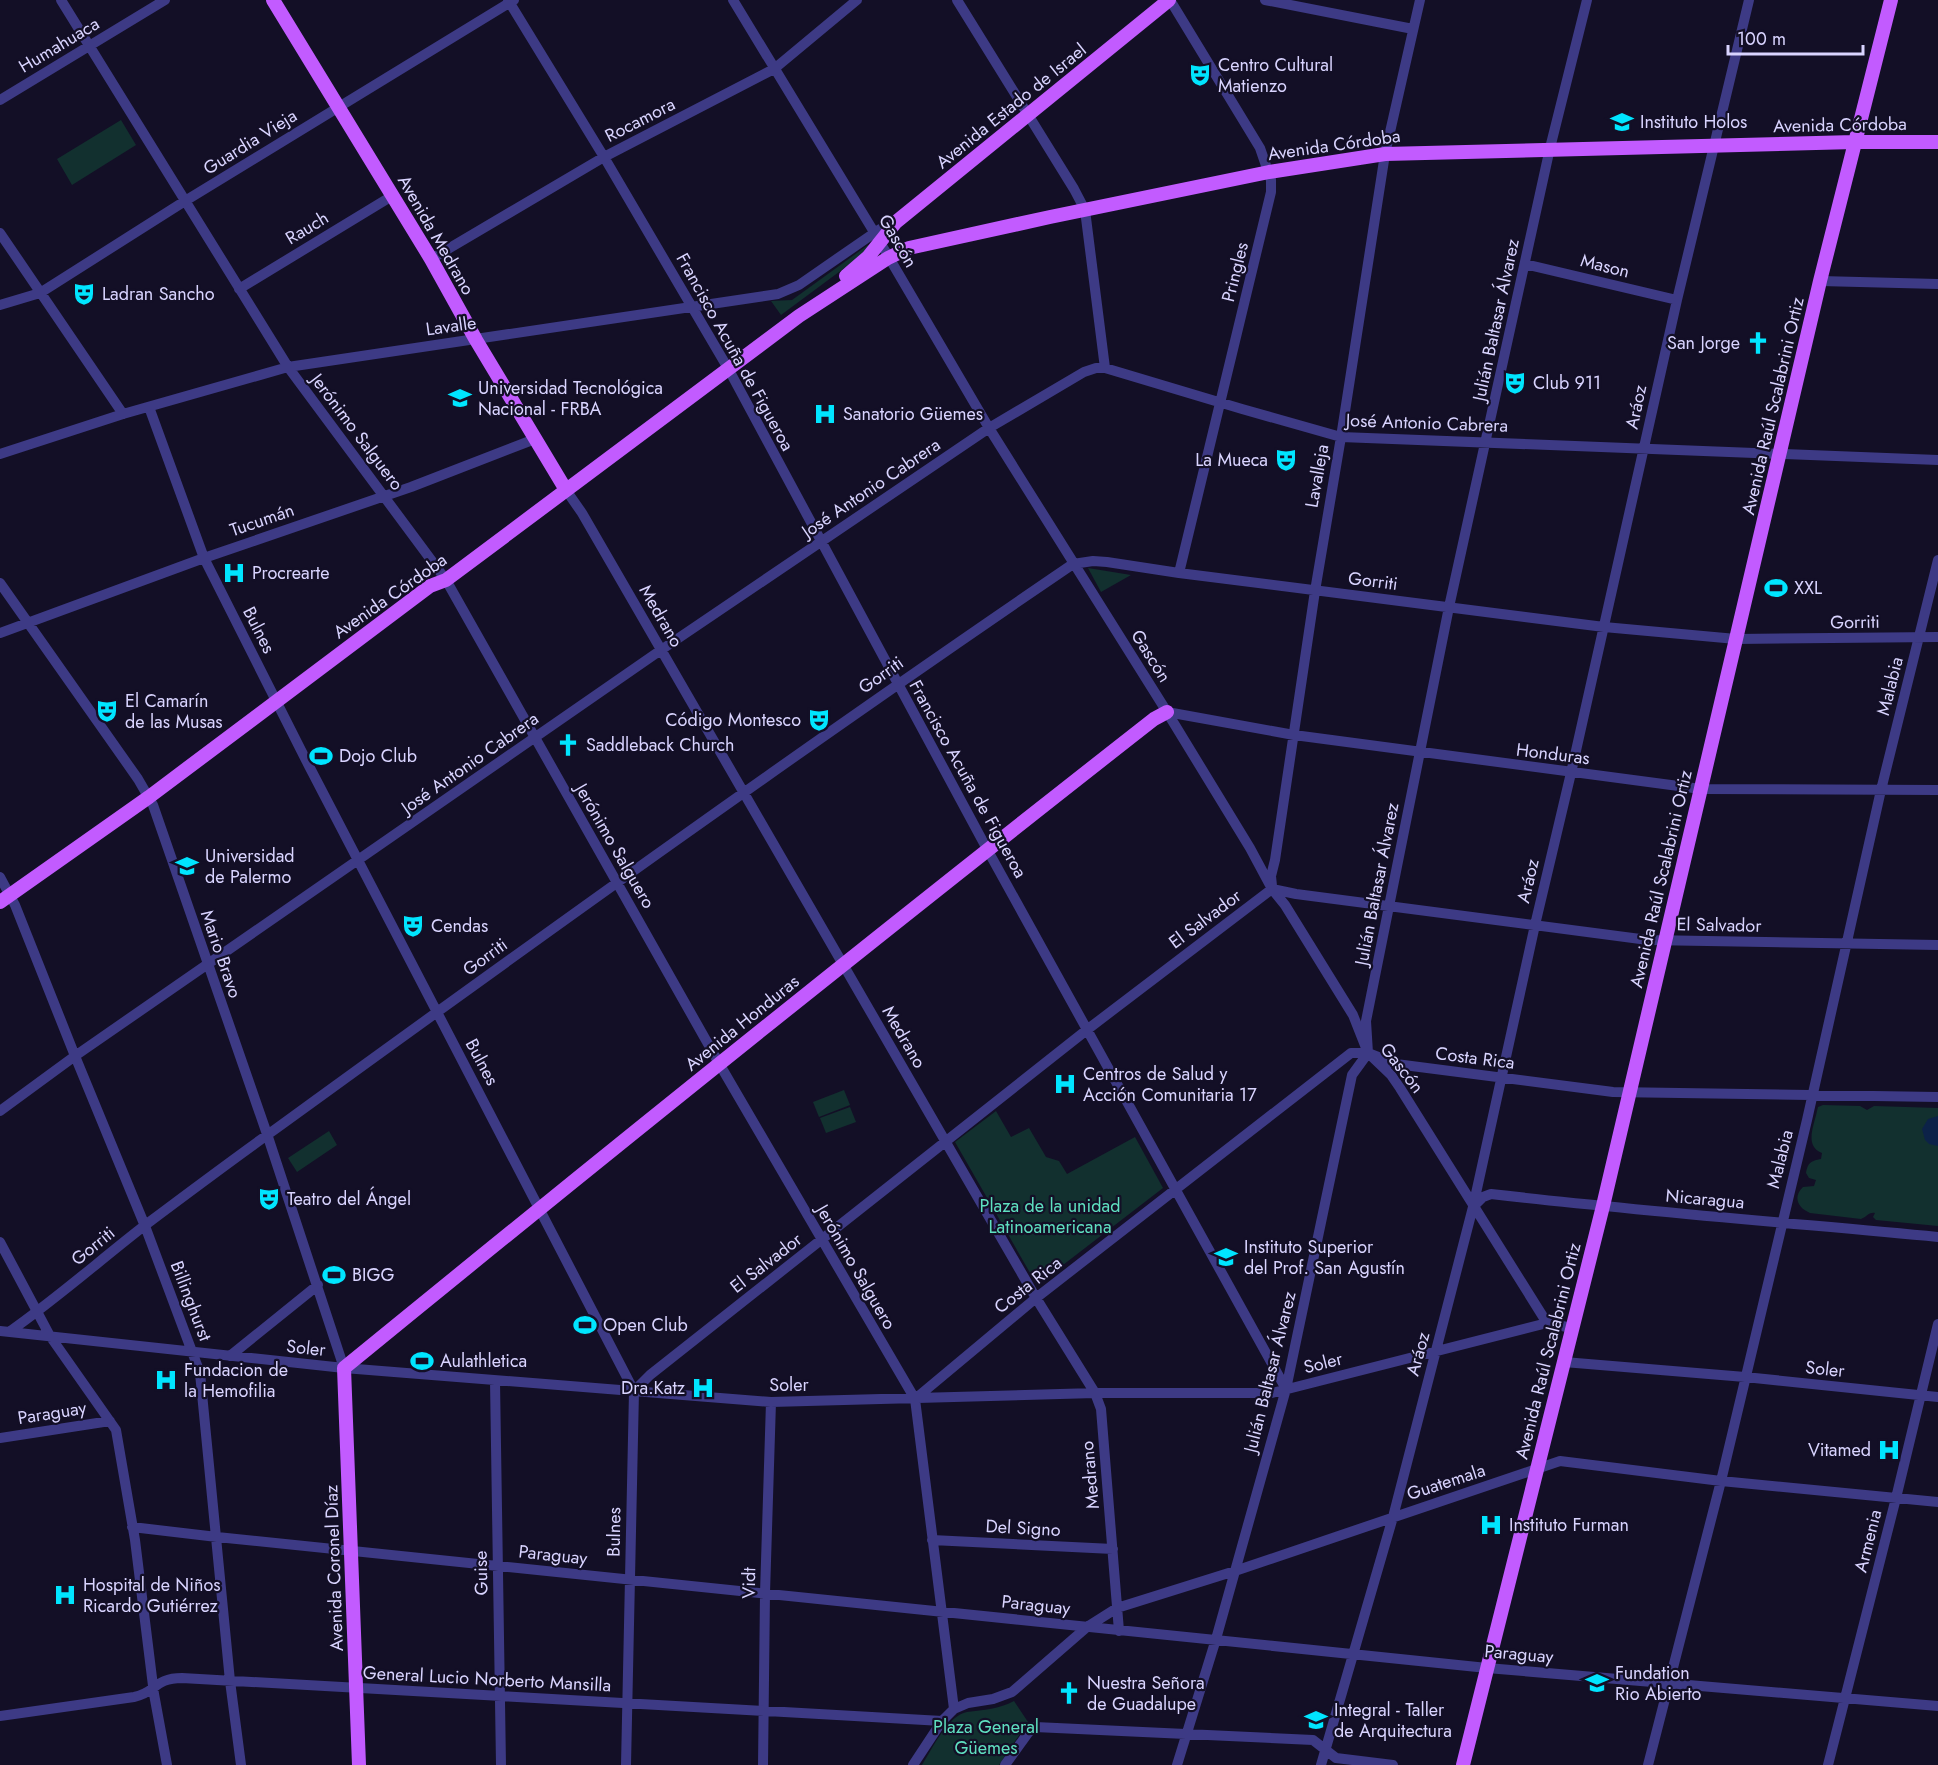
<svg xmlns="http://www.w3.org/2000/svg" width="1938" height="1765" font-family="Jost,sans-serif">
  <rect width="100%" height="100%" fill="#130f26"/>
  <path fill="#12302f" d="M121,120L136,145L72,185L57,159Z
    M868,245L870,249L781,315L771,301L792,300Z
    M1088,568L1131,575L1101,592Z
    M844,1090L850,1105L819,1117L813,1102Z
    M1823,1105L1860,1106L1867,1110L1874,1106L1938,1108V1226L1876,1220L1873,1217L1875,1213C1868,1212 1867,1217 1861,1219L1810,1213C1797,1208 1793,1196 1803,1187L1814,1186L1816,1180L1809,1178L1806,1173C1808,1162 1811,1161 1821,1159L1822,1153C1804,1146 1814,1126 1817,1111L1818,1107Z
    M850,1107L856,1122L826,1133L820,1118Z
    M996,1111L1011,1137L1029,1128L1046,1157L1059,1161L1067,1174L1135,1137L1163,1188L1037,1285L955,1142Z
    M329,1131L337,1145L297,1172L288,1158Z
    M1014,1701L1028,1722L999,1765H922C932,1749 948,1715 967,1712C984,1710 999,1709 1014,1701Z"/>
  <path fill="#0c2248" d="M1938,1116V1146L1929,1144L1925,1140L1922,1129L1928,1119Z"/>
  <g fill="none" stroke-linecap="round" stroke-linejoin="round">
    <path stroke="#3d3a85" stroke-width="10" d="M61,0L288,367L446,580L720,1065L915,1399L954,1709
      M508,0L604,157L729,370L987,849L1286,1389
      M733,0L874,232L989,428L1167,712L1250,848L1272,889L1285,905L1353,1015L1368,1053L1391,1075L1400,1088L1547,1323
      M957,0L1074,189L1085,210L1105,368
      M1170,0L1260,148L1271,180V192L1179,573
      M1265,0L1413,29
      M0,100L165,0
      M0,233L123,414
      M431,259L604,157L774,69L857,0
      M1525,264L1677,300
      M1820,281L1938,284
      M239,289L392,196
      M0,305L40,293L185,201L514,0
      M149,407L204,558L309,766L634,1391L626,1765
      M0,454L123,414L288,367L778,294L799,285L880,229
      M566,490L582,513L1036,1298L1095,1393L1101,1409L1119,1631
      M0,583L138,779L153,805L268,1137L344,1368
      M0,633L204,558L411,487L535,439
      M1167,712L1294,735L1701,789L1938,790
      M0,877L15,905L75,1056L145,1226L200,1373L230,1681L241,1765
      M1272,886L1271,876L1275,860L1315,591L1341,437L1385,154L1420,0
      M0,1111L75,1056L661,650L989,428L1084,372L1096,368H1105L1242,409L1341,437L1938,460
      M1473,1207L1483,1197L1491,1194C1640,1211 1789,1223 1938,1237
      M0,1242L50,1336L116,1430L135,1540L154,1694L167,1765
      M0,1331L344,1368L771,1402L1095,1393H1272L1547,1323L1572,1328
      M9,1332C56,1299 99,1261 144,1226C188,1193 232,1160 277,1128C540,937 804,747 1073,564L1093,561L1107,562L1179,573L1604,627L1736,639L1938,637
      M230,1356L318,1285
      M1564,1362L1745,1377L1938,1397
      M495,1381L501,1765
      M634,1391L650,1375L1088,1029L1272,889L1296,894L1648,940L1938,945
      M915,1399L1036,1298L1351,1053H1368L1396,1064L1613,1092L1938,1097
      M0,1438L110,1421
      M132,1527L217,1537L1487,1668L1938,1706
      M932,1540L1113,1549
      M0,1716L134,1697C156,1693 154,1678 182,1678L942,1721
      M763,1765L765,1593L771,1402
      M913,1765L942,1721L954,1709L968,1703L993,1699L1012,1692L1087,1627L1117,1608L1235,1571L1560,1461L1721,1481L1938,1502
      M1005,1765L1028,1733L1035,1727L1313,1740L1336,1758L1393,1765
      M1177,1765L1216,1639L1286,1389L1352,1075L1368,1053L1366,1021L1449,607L1550,148L1587,0
      M1321,1765L1393,1517L1473,1207L1535,925L1571,773L1677,300L1749,0
      M1648,1765L1721,1481L1807,1120L1881,790L1938,560
      M1828,1765L1896,1498L1938,1324"/>
    <path stroke="#c25bff" stroke-width="14" d="M273,0L431,259L476,340L566,490
      M846,276L868,257L896,222L1169,0
      M0,902L149,797L430,586L446,580L799,316L888,258L909,248L1050,217L1269,172L1385,154L1854,142H1938
      M359,1765L344,1368C612,1149 882,932 1154,719L1167,712
      M1463,1765L1603,1206L1820,281L1891,0"/>
  </g>
  <defs>
    <g id="theatre-bare" transform="scale(1.8)"><path d="M-5-5.5Q0-4 5-5.5V0Q5 5 0 6Q-5 5-5 0ZM-3.3-2.5H-1v1.5H-3.3ZM1-2.5H3.3v1.5H1ZM-2.8 1Q0 5.5 2.8 1Z" fill="#00e5ff" stroke="#130f26" stroke-width="2.5" paint-order="stroke"/></g>
    <g id="university-bare" transform="scale(1.8)"><path d="M0-5L7-2L0 1L-7-2ZM-4 1L0 2.5L4 1V4Q0 6-4 4Z" fill="#00e5ff" stroke="#130f26" stroke-width="2.5" paint-order="stroke"/></g>
    <g id="church-bare" transform="scale(1.8)"><path d="M-1.2-6h2.4v3.5h3.3v2.4h-3.3V6h-2.4V-.1h-3.3v-2.4h3.3Z" fill="#00e5ff" stroke="#130f26" stroke-width="2.5" paint-order="stroke"/></g>
    <g id="hospital-bare" transform="scale(1.8)"><path d="M-5-5h3v3.5h4V-5h3V5h-3V1.5h-4V5h-3Z" fill="#00e5ff" stroke="#130f26" stroke-width="2.5" paint-order="stroke"/></g>
    <g id="stadium-bare" transform="scale(1.8)"><path d="M0-5a6.5 5 0 1 0 0 10a6.5 5 0 1 0 0-10ZM-3.5-1.8h7v3.6h-7Z" fill="#00e5ff" stroke="#130f26" stroke-width="2.5" paint-order="stroke"/></g>
  </defs>
  <g fill-rule="evenodd">
    <use href="#theatre-bare" x="1200" y="75"/>
    <use href="#university-bare" x="1622" y="122"/>
    <use href="#theatre-bare" x="84" y="294"/>
    <use href="#church-bare" x="1758" y="343"/>
    <use href="#theatre-bare" x="1515" y="383"/>
    <use href="#university-bare" x="460" y="398"/>
    <use href="#hospital-bare" x="825" y="414"/>
    <use href="#theatre-bare" x="1286" y="460"/>
    <use href="#hospital-bare" x="234" y="573"/>
    <use href="#stadium-bare" x="1776" y="588"/>
    <use href="#theatre-bare" x="107" y="711"/>
    <use href="#theatre-bare" x="819" y="720"/>
    <use href="#church-bare" x="568" y="745"/>
    <use href="#stadium-bare" x="321" y="756"/>
    <use href="#university-bare" x="187" y="866"/>
    <use href="#theatre-bare" x="413" y="926"/>
    <use href="#hospital-bare" x="1065" y="1084"/>
    <use href="#theatre-bare" x="269" y="1199"/>
    <use href="#university-bare" x="1226" y="1257"/>
    <use href="#stadium-bare" x="334" y="1275"/>
    <use href="#stadium-bare" x="585" y="1325"/>
    <use href="#stadium-bare" x="422" y="1361"/>
    <use href="#hospital-bare" x="166" y="1380"/>
    <use href="#hospital-bare" x="703" y="1388"/>
    <use href="#hospital-bare" x="1889" y="1450"/>
    <use href="#hospital-bare" x="1491" y="1525"/>
    <use href="#hospital-bare" x="65" y="1595"/>
    <use href="#university-bare" x="1597" y="1683"/>
    <use href="#church-bare" x="1069" y="1693"/>
    <use href="#university-bare" x="1316" y="1720"/>
  </g>
  <g text-anchor="middle" stroke-width="4.5" stroke-linejoin="round" paint-order="stroke">
    <g font-size="18" fill="#d9d4ff" stroke="#130f26">
      <text transform="translate(59 45) rotate(-31)" y="6">Humahuaca</text>
      <text transform="translate(1011 106) rotate(-39)" y="6">Avenida Estado de Israel</text>
      <text transform="translate(640 120) rotate(-27)" y="6">Rocamora</text>
      <text transform="translate(1840 125) rotate(-1)" y="6">Avenida Córdoba</text>
      <text transform="translate(250 142) rotate(-32)" y="6">Guardia Vieja</text>
      <text transform="translate(1334 145) rotate(-8)" y="6">Avenida Córdoba</text>
      <text transform="translate(307 228) rotate(-31)" y="6">Rauch</text>
      <text transform="translate(436 235) rotate(60)" y="6">Avenida Medrano</text>
      <text transform="translate(898 241) rotate(60)" y="6">Gascón</text>
      <text transform="translate(1605 266) rotate(14)" y="6">Mason</text>
      <text transform="translate(1235 272) rotate(-76)" y="6">Pringles</text>
      <text transform="translate(1496 320) rotate(-78)" y="6">Julián Baltasar Álvarez</text>
      <text transform="translate(451 326) rotate(-8)" y="6">Lavalle</text>
      <text transform="translate(735 352) rotate(61)" y="6">Francisco Acuña de Figueroa</text>
      <text transform="translate(1773 406) rotate(-77)" y="6">Avenida Raúl Scalabrini Ortiz</text>
      <text transform="translate(1636 407) rotate(-78)" y="6">Aráoz</text>
      <text transform="translate(1427 423) rotate(2)" y="6">José Antonio Cabrera</text>
      <text transform="translate(357 432) rotate(53)" y="6">Jerónimo Salguero</text>
      <text transform="translate(1317 476) rotate(-80)" y="6">Lavalleja</text>
      <text transform="translate(871 488) rotate(-34)" y="6">José Antonio Cabrera</text>
      <text transform="translate(262 520) rotate(-19)" y="6">Tucumán</text>
      <text transform="translate(1373 581) rotate(7)" y="6">Gorriti</text>
      <text transform="translate(390 596) rotate(-35)" y="6">Avenida Córdoba</text>
      <text transform="translate(661 616) rotate(60)" y="6">Medrano</text>
      <text transform="translate(1855 622) rotate(-1)" y="6">Gorriti</text>
      <text transform="translate(259 630) rotate(63)" y="6">Bulnes</text>
      <text transform="translate(1151 656) rotate(58)" y="6">Gascón</text>
      <text transform="translate(881 675) rotate(-35)" y="6">Gorriti</text>
      <text transform="translate(1890 686) rotate(-76)" y="6">Malabia</text>
      <text transform="translate(1553 754) rotate(7)" y="6">Honduras</text>
      <text transform="translate(470 763) rotate(-35)" y="6">José Antonio Cabrera</text>
      <text transform="translate(968 779) rotate(61)" y="6">Francisco Acuña de Figueroa</text>
      <text transform="translate(615 846) rotate(60)" y="6">Jerónimo Salguero</text>
      <text transform="translate(1661 879) rotate(-77)" y="6">Avenida Raúl Scalabrini Ortiz</text>
      <text transform="translate(1528 881) rotate(-77)" y="6">Aráoz</text>
      <text transform="translate(1377 884) rotate(-79)" y="6">Julián Baltasar Álvarez</text>
      <text transform="translate(1205 919) rotate(-37)" y="6">El Salvador</text>
      <text transform="translate(1719 925) rotate(1)" y="6">El Salvador</text>
      <text transform="translate(221 954) rotate(71)" y="6">Mario Bravo</text>
      <text transform="translate(485 957) rotate(-36)" y="6">Gorriti</text>
      <text transform="translate(742 1023) rotate(-39)" y="6">Avenida Honduras</text>
      <text transform="translate(904 1037) rotate(60)" y="6">Medrano</text>
      <text transform="translate(1475 1058) rotate(7)" y="6">Costa Rica</text>
      <text transform="translate(482 1062) rotate(62)" y="6">Bulnes</text>
      <text transform="translate(1402 1068) rotate(52)" y="6">Gascón</text>
      <text transform="translate(1780 1159) rotate(-76)" y="6">Malabia</text>
      <text transform="translate(1705 1199) rotate(5)" y="6">Nicaragua</text>
      <text transform="translate(93 1246) rotate(-39)" y="6">Gorriti</text>
      <text transform="translate(766 1263) rotate(-38)" y="6">El Salvador</text>
      <text transform="translate(856 1267) rotate(60)" y="6">Jerónimo Salguero</text>
      <text transform="translate(1028 1285) rotate(-38)" y="6">Costa Rica</text>
      <text transform="translate(191 1301) rotate(69)" y="6">Billinghurst</text>
      <text transform="translate(306 1348) rotate(6)" y="6">Soler</text>
      <text transform="translate(1548 1351) rotate(-76)" y="6">Avenida Raúl Scalabrini Ortiz</text>
      <text transform="translate(1418 1354) rotate(-75)" y="6">Aráoz</text>
      <text transform="translate(1323 1363) rotate(-14)" y="6">Soler</text>
      <text transform="translate(1825 1369) rotate(6)" y="6">Soler</text>
      <text transform="translate(1270 1372) rotate(-76)" y="6">Julián Baltasar Álvarez</text>
      <text x="789" y="1391">Soler</text>
      <text transform="translate(52 1413) rotate(-9)" y="6">Paraguay</text>
      <text transform="translate(1090 1475) rotate(-95)" y="6">Medrano</text>
      <text transform="translate(1446 1482) rotate(-18)" y="6">Guatemala</text>
      <text transform="translate(1023 1528) rotate(3)" y="6">Del Signo</text>
      <text transform="translate(614 1532) rotate(-89)" y="6">Bulnes</text>
      <text transform="translate(1868 1541) rotate(-76)" y="6">Armenia</text>
      <text transform="translate(553 1555) rotate(6)" y="6">Paraguay</text>
      <text transform="translate(334 1568) rotate(-92)" y="6">Avenida Coronel Díaz</text>
      <text transform="translate(481 1573) rotate(-91)" y="6">Guise</text>
      <text transform="translate(749 1583) rotate(-89)" y="6">Vidt</text>
      <text transform="translate(1036 1605) rotate(6)" y="6">Paraguay</text>
      <text transform="translate(1519 1654) rotate(5)" y="6">Paraguay</text>
      <text transform="translate(487 1679) rotate(3)" y="6">General Lucio Norberto Mansilla</text>
    </g>
    <g font-size="18" fill="#d9d4ff" stroke="#130f26" text-anchor="start">
      <text x="1218" y="71">Centro Cultural<tspan x="1218" dy="21">Matienzo</tspan></text>
      <text x="1640" y="128">Instituto Holos</text>
      <text x="102" y="300">Ladran Sancho</text>
      <text x="1740" y="349" text-anchor="end">San Jorge</text>
      <text x="1533" y="389">Club 911</text>
      <text x="478" y="394">Universidad Tecnológica<tspan x="478" dy="21">Nacional - FRBA</tspan></text>
      <text x="843" y="420">Sanatorio Güemes</text>
      <text x="1268" y="466" text-anchor="end">La Mueca</text>
      <text x="252" y="579">Procrearte</text>
      <text x="1794" y="594">XXL</text>
      <text x="125" y="707">El Camarín<tspan x="125" dy="21">de las Musas</tspan></text>
      <text x="801" y="726" text-anchor="end">Código Montesco</text>
      <text x="586" y="751">Saddleback Church</text>
      <text x="339" y="762">Dojo Club</text>
      <text x="205" y="862">Universidad<tspan x="205" dy="21">de Palermo</tspan></text>
      <text x="431" y="932">Cendas</text>
      <text x="1083" y="1080">Centros de Salud y<tspan x="1083" dy="21">Acción Comunitaria 17</tspan></text>
      <text x="287" y="1205">Teatro del Ángel</text>
      <text x="1244" y="1253">Instituto Superior<tspan x="1244" dy="21">del Prof. San Agustín</tspan></text>
      <text x="352" y="1281">BIGG</text>
      <text x="603" y="1331">Open Club</text>
      <text x="440" y="1367">Aulathletica</text>
      <text x="184" y="1376">Fundacion de<tspan x="184" dy="21">la Hemofilia</tspan></text>
      <text x="685" y="1394" text-anchor="end">Dra.Katz</text>
      <text x="1871" y="1456" text-anchor="end">Vitamed</text>
      <text x="1509" y="1531">Instituto Furman</text>
      <text x="83" y="1591">Hospital de Niños<tspan x="83" dy="21">Ricardo Gutiérrez</tspan></text>
      <text x="1615" y="1679">Fundation<tspan x="1615" dy="21">Rio Abierto</tspan></text>
      <text x="1087" y="1689">Nuestra Señora<tspan x="1087" dy="21">de Guadalupe</tspan></text>
      <text x="1334" y="1716">Integral - Taller<tspan x="1334" dy="21">de Arquitectura</tspan></text>
    </g>
    <g font-size="18" fill="#5fe0c0" stroke="#130f26">
      <text x="1050" y="1212">Plaza de la unidad<tspan x="1050" dy="21">Latinoamericana</tspan></text>
      <text x="986" y="1733">Plaza General<tspan x="986" dy="21">Güemes</tspan></text>
    </g>
  </g>
  <path d="M1728 45v9h135v-9" fill="none" stroke="#d9d4ff" stroke-width="3"/>
  <text x="1737" y="45" font-size="18" fill="#d9d4ff" stroke="#130f26" stroke-width="4.5" paint-order="stroke">100 m</text>
</svg>
